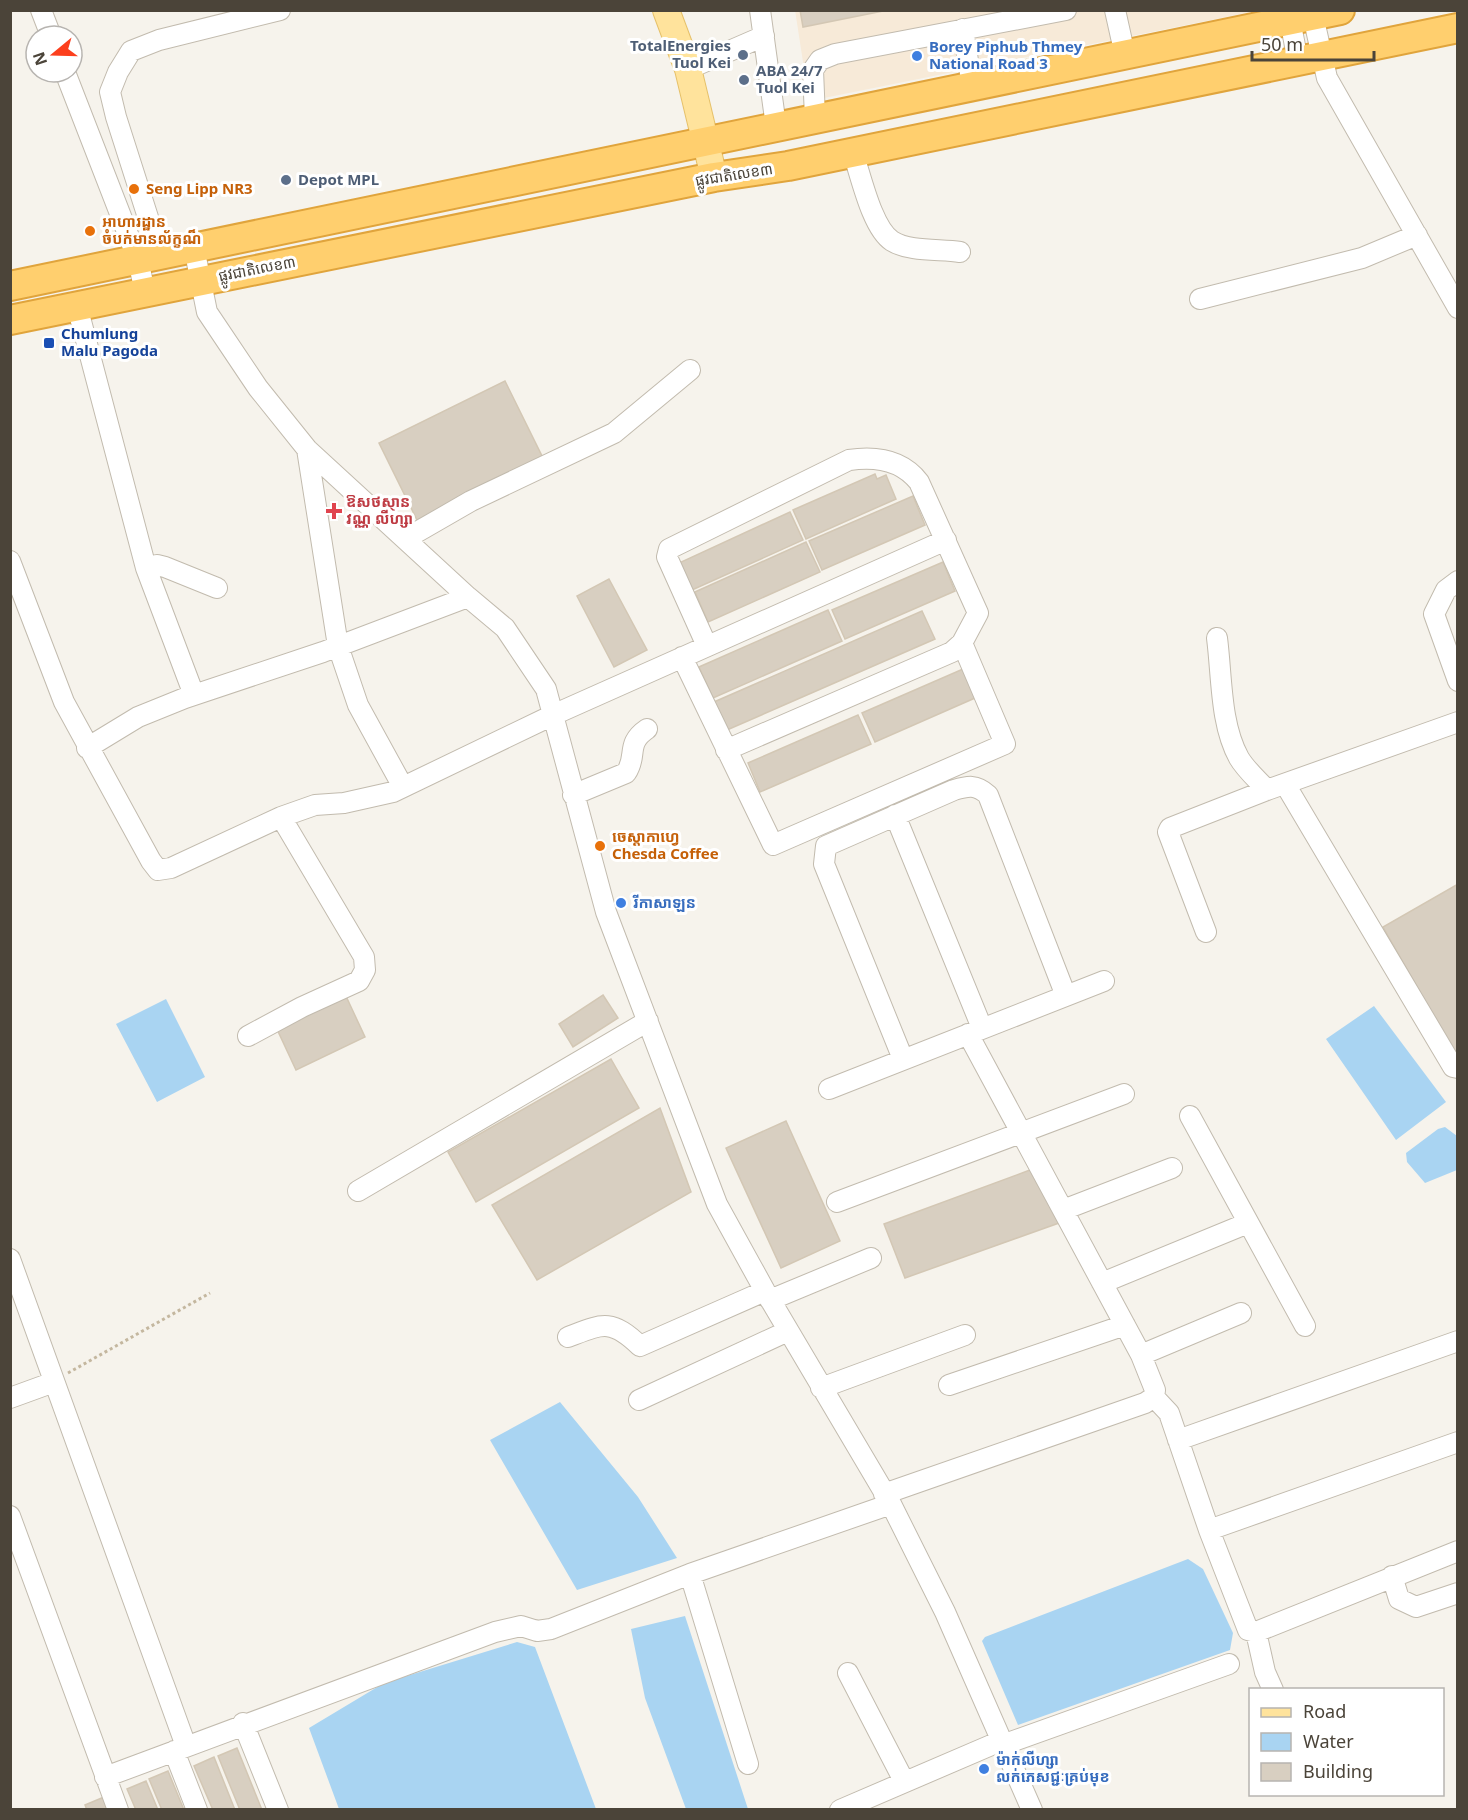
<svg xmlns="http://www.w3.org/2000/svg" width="1468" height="1820" font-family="'Noto Sans','Noto Sans Khmer',sans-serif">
  <rect width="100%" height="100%" fill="#f6f3ec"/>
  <path fill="#f7ead8" d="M795,10L1256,11L809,101Z"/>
  <path fill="#a9d4f2" d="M166,999L205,1077L157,1102L116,1024Z
    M1374,1006L1446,1102L1396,1140L1326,1039Z
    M1445,1127L1457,1136V1170L1425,1183L1407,1162L1406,1153L1438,1129Z
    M560,1402L638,1497L677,1558L577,1590L490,1440Z
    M1188,1559L1203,1569L1233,1633L1230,1650L1018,1725L982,1641L985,1637Z
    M685,1616L748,1809H686L645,1698L631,1629Z
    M517,1642L535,1647L596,1809H339L309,1728L384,1683Z"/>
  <path fill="#d8cfc1" stroke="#d3c7b4" stroke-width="1.5" d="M800,10H888L803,27Z
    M505,381L543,458L417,520L379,443Z
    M875,474L877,479L886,475L896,499L806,539L793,510Z
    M913,496L925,525L822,570L809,541Z
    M790,512L803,540L692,590L679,563Z
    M806,542L820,572L708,622L695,592Z
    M943,562L955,591L845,639L832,610Z
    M609,579L647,650L614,667L577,596Z
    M828,610L842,641L713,698L699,667Z
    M922,611L935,639L727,730L714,702Z
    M963,669L975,698L875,742L862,713Z
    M858,715L871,744L760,792L748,763Z
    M1458,884V1059L1383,927Z
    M345,994L365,1037L296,1070L276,1027Z
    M603,995L618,1018L573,1047L559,1024Z
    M611,1059L639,1108L476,1202L448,1152Z
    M660,1108L691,1192L537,1280L492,1205Z
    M786,1121L840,1241L781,1268L726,1148Z
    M1030,1170L1059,1223L905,1278L884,1224Z
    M237,1748L262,1810H240L218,1756Z
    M214,1757L235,1810H213L194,1766Z
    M168,1771L184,1810H162L149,1779Z
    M146,1781L158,1810H136L127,1789Z
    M104,1797L110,1810H87L85,1805Z"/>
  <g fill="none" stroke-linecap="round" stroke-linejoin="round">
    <g stroke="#c2bbae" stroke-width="22">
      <path id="minor" d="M41,10L51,36
        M760,10L776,126
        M1115,10L1125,55
        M1288,10L1298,61
        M1313,16L1327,78L1458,308
        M963,29L972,86
        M688,69L764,36
        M65,72L138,260L145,292
        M815,118L813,70L820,60L835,54L1066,10
        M853,153C861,176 872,228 892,241C909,252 940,249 960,252
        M194,248L207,312L258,388L307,449L468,597L505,628L546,689L606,912L717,1204L765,1291L891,1504L945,1612L1032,1810
        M160,255L116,117L110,92L118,72L131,51L159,40L280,10
        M1200,299L1362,258L1417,235
        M77,306L146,568L194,695
        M307,449L338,646L358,705L403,787
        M405,539L471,501L614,433L690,370
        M10,561L64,702L151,861L158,870L171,868L281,817L315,805L344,803L393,792L553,715L946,540
        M146,568L157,565L165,567L217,588
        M1458,581L1446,590L1434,614L1458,681
        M1217,638C1222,676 1220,724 1239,758C1246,770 1258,780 1267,790
        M707,646L667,557L669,549L849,460C876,456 902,460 919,482L978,613L962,643L952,652L726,750
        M682,657L773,845L1005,744L962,643
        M87,748L138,717L185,698L323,652L468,597
        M1285,784L1453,1067L1458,1068
        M573,795L626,773C638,756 625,744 647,729
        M895,815L982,1028
        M1206,932L1168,832L1170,828L1267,790L1458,722
        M968,1034L1141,1355L1155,1390L1154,1397L1169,1413L1209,1530L1248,1630L1256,1632L1458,1551
        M248,1036L302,1007L359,981L365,970L364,957L281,817
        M903,1059L824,864L826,846L954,790C968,786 976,784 988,795L1066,996
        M829,1089L1104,981
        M1190,1116L1305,1326
        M358,1191L648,1021
        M837,1202L1124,1094
        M1063,1210L1172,1168
        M10,1259L186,1746
        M1102,1283L1248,1223
        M770,1300L871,1258
        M568,1337C602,1324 611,1318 640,1346L765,1291
        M1141,1355L1241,1313
        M949,1385L1125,1325
        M821,1388L965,1335
        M10,1398L54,1382
        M639,1400L788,1331
        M1178,1440L1458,1341
        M884,1494L1145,1403L1154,1397
        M10,1516L118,1810
        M1209,1530L1458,1442
        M690,1574L748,1764
        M1392,1576L1399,1599L1416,1607L1458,1593
        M1256,1632L1265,1672L1273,1690
        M848,1673L904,1781
        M243,1723L278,1810
        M1005,1744L1229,1664
        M174,1751L197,1810
        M105,1777L495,1632L521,1626L537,1631L551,1629L690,1574L891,1504
        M840,1810L1003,1740"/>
    </g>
    <g stroke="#e6c16a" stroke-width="28">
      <path id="major" d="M666,10L688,69L714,177"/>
    </g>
    <g stroke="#e0a43c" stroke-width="32">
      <path id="highway" d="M10,286L1340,10
        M10,320L714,177L788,166L1458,28"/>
    </g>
    <path stroke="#c4b79f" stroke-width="3" stroke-dasharray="3 3" stroke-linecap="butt" d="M68,1373L210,1293"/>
    <use href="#minor" stroke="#fff" stroke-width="20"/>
    <use href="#major" stroke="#ffe39c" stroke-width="26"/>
    <use href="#highway" stroke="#ffcf6e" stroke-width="28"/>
  </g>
  <g fill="#5c6f8a" stroke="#fff" stroke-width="2">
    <circle cx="743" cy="55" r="6"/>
    <circle cx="744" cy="80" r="6"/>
    <circle cx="286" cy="180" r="6"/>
  </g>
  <g fill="#3f7fe0" stroke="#fff" stroke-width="2">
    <circle cx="917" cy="56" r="6"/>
    <circle cx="621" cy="903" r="6"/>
    <circle cx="984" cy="1769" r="6"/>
  </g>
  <g fill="#e8710a" stroke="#fff" stroke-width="2">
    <circle cx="134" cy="189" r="6"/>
    <circle cx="90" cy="231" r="6"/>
    <circle cx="600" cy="846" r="6"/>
  </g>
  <rect fill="#1a4fb4" stroke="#fff" stroke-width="2" x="43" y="337" width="12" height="12" rx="3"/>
  <path fill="#e0444e" stroke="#fff" stroke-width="2" d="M331 502h6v6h6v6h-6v6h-6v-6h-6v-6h6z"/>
  <g text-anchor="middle" stroke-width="6" stroke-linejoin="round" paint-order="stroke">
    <g font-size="15" font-weight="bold" fill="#4e5e75" stroke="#fff" text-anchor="start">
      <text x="731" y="51" text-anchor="end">TotalEnergies<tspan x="731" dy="17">Tuol Kei</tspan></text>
      <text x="756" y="76">ABA 24/7<tspan x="756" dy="17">Tuol Kei</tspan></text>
      <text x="298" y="185">Depot MPL</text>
    </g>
    <g font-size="15" font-weight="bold" fill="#366cbe" stroke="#fff" text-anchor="start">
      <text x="929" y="52">Borey Piphub Thmey<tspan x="929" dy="17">National Road 3</tspan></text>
      <text x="633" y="908">រីកាសាឡន</text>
      <text x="996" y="1765">ម៉ាក់លីហ្សា<tspan x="996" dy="17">លក់ភេសជ្ជៈគ្រប់មុខ</tspan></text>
    </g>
    <g font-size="15" fill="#4b4439" stroke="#fff">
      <text transform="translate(734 175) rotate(-9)" y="5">ផ្លូវជាតិលេខ៣</text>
      <text transform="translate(257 269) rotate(-11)" y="5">ផ្លូវជាតិលេខ៣</text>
    </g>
    <g font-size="15" font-weight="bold" fill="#c56008" stroke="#fff" text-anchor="start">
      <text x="146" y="194">Seng Lipp NR3</text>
      <text x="102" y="227">អាហារដ្ឋាន<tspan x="102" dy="17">ចំបក់មានល័ក្ខណ៏</tspan></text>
      <text x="612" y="842">ចេស្ដាកាហ្វេ<tspan x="612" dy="17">Chesda Coffee</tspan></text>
    </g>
    <g font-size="15" font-weight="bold" fill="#164399" stroke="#fff" text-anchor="start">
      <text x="61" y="339">Chumlung<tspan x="61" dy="17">Malu Pagoda</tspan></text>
    </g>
    <g font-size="15" font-weight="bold" fill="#be3a42" stroke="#fff" text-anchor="start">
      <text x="346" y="507">ឱសថស្ថាន<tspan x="346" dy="17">វណ្ណ លីហ្សា</tspan></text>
    </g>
  </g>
  <rect width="1468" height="1820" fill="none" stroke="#4b4439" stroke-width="24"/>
  <rect x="1249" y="1688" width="195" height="108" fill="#ffffff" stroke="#b7b4b0" stroke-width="1.5"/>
  <rect x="1261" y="1708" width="30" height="9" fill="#ffe39c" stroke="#b7b4b0" stroke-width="1.5"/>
  <text x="1303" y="1718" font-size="18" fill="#4b4439">Road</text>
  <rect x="1261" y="1733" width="30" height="18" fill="#a9d4f2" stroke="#b7b4b0" stroke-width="1.5"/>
  <text x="1303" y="1748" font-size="18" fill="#4b4439">Water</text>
  <rect x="1261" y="1763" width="30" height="18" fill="#d8cfc1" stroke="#b7b4b0" stroke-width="1.5"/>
  <text x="1303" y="1778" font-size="18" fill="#4b4439">Building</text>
  <g transform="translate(54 54) rotate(251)"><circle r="28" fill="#ffffff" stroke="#b7b4b0" stroke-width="1.5"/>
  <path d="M0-4.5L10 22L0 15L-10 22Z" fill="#fc3f1d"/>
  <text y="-9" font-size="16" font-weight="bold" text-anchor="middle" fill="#4b4439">N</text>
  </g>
  <path d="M1252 51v9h122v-9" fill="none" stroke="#4b4439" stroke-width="3"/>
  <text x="1261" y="51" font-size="18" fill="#4b4439" stroke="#ffffff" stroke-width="4.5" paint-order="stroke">50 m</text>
</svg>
